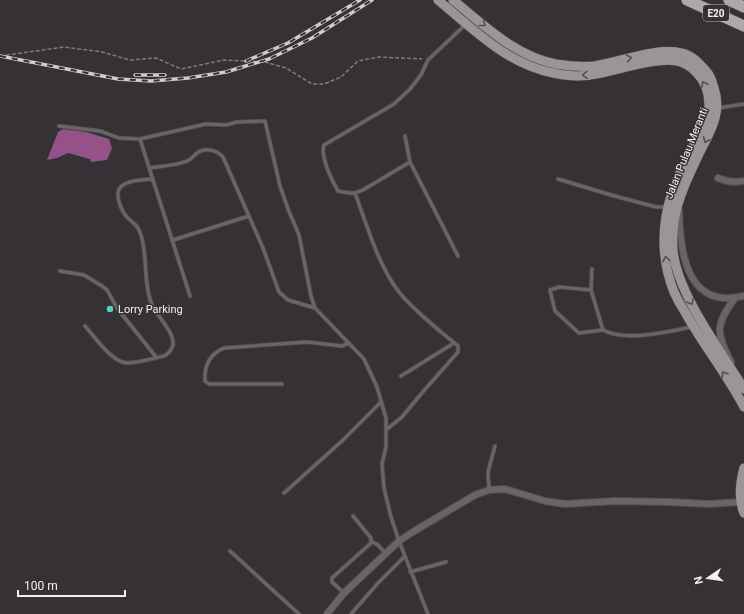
<svg xmlns="http://www.w3.org/2000/svg" width="744" height="614" font-family="Roboto,sans-serif">
  <rect width="100%" height="100%" fill="#363135"/>
  <path fill="#945288" d="M63,129L86,132L109,139L112,148L107,160L91,162L90,159L68,153L57,158L47,160L58,132Z"/>
  <g fill="none" stroke-linecap="round" stroke-linejoin="round">
    <g stroke="#544f53" stroke-width="4.5">
      <path id="lane" d="M718,108L744,104
        M59,126L100,131L119,138L140,139L190,296
        M405,136L410,162L458,256
        M140,139L206,124L226,125L237,122L265,121L280,186L288,209L299,235L311,296L315,308L364,359L377,387L386,418V447L382,464L384,488L391,517L399,541L428,614
        M149,168C161,166 173,166 184,162C190,161 192,157 197,153C205,147 217,150 223,157L263,248L279,292L288,300L315,308
        M558,179L611,195L656,207H666
        M355,193L363,190L410,162
        M173,240L249,216
        M592,269L591,290L603,330C625,342 668,332 691,327
        M60,271L84,275L102,286L107,290L117,308L156,357
        M591,290L559,287L550,290L555,311L579,333L603,330
        M85,326C95,337 112,363 128,363C134,363 162,357 166,355C169,353 172,348 173,345C175,333 157,316 152,305C142,281 149,249 138,228C135,223 130,221 127,217C122,212 117,200 118,192C120,180 143,180 153,179
        M401,376L454,343
        M282,384H209L205,381C204,366 210,354 224,348L307,342L342,346L349,343
        M386,430L402,417L421,394L458,352V346C439,330 415,312 399,292C378,265 367,225 355,193H349L338,191C332,181 320,156 324,145L394,104L410,89L421,75L428,60L465,25
        M489,490L488,472L495,446
        M284,493L342,441L381,402
        M371,541L378,545L385,553
        M230,551L299,614
        M410,572L446,562
        M344,593L332,582V578L371,543V538L353,516
        M351,614L378,583L405,556"/>
    </g>
    <g stroke="#544f53" stroke-width="8">
      <path id="street" d="M718,178C727,182 734,183 744,181
        M679,211C680,253 687,310 744,296
        M731,362C716,333 715,325 735,298
        M327,614L344,593L399,541L416,530L475,495L489,490L505,489L545,501L565,504L615,501L670,502L708,504L740,502"/>
    </g>
    <g stroke="#544f53" stroke-width="10">
      <path id="primary" d="M438,0C473,29 507,64 553,73C567,76 583,77 596,74C618,70 657,57 677,61C685,63 691,67 696,72C705,81 709,93 709,105C710,120 698,137 691,150C684,164 677,178 672,193C661,225 661,260 674,292C677,299 681,306 685,312C703,345 727,374 744,407
        M453,0C485,26 515,56 556,64C568,66 582,67 594,66C621,62 655,47 681,53C692,55 699,63 706,71C711,76 712,81 714,88C723,114 709,133 698,156C688,177 678,198 674,221C673,230 672,240 673,250C677,294 721,351 744,389
        M744,468C740,483 738,499 744,513"/>
    </g>
    <g stroke="#544f53" stroke-width="12">
      <path id="highway" d="M687,0L744,26
        M729,0L744,7"/>
    </g>
    <path stroke="#807b7f" stroke-width="1.5" stroke-dasharray="4 2" stroke-linecap="butt" d="M0,56L64,47L102,52L130,60L156,58L181,69L224,60L265,62L286,68L312,84H324L341,77L358,61L379,57L422,59"/>
    <use href="#lane" stroke="#676567" stroke-width="3"/>
    <use href="#street" stroke="#676567" stroke-width="6"/>
    <use href="#primary" stroke="#9a9599" stroke-width="9"/>
    <use href="#highway" stroke="#aea8ac" stroke-width="11"/>
    <g stroke="#d0cccf" stroke-width="3.5">
      <path id="rail" d="M0,56L118,79L151,81L188,78L226,72L269,59L312,38L372,0
        M246,61L288,43L360,0
        M135,75H165"/>
    </g>
    <use href="#rail" stroke="#363135" stroke-width="2" stroke-dasharray="6" stroke-linecap="butt"/>
  </g>
  <defs><path id="oneway-chevron" d="M-2-3.5L2.5 0L-2 3.5" fill="none" stroke-width="1.6" stroke-linecap="round" stroke-linejoin="round"/></defs>
  <g stroke="#544f53">
    <use href="#oneway-chevron" transform="translate(483 24) rotate(39)"/>
    <use href="#oneway-chevron" transform="translate(629 58) rotate(-12)"/>
    <use href="#oneway-chevron" transform="translate(585 75) rotate(177)"/>
    <use href="#oneway-chevron" transform="translate(704 84) rotate(-114)"/>
    <use href="#oneway-chevron" transform="translate(706 140) rotate(115)"/>
    <use href="#oneway-chevron" transform="translate(666 259) rotate(-99)"/>
    <use href="#oneway-chevron" transform="translate(691 302) rotate(60)"/>
    <use href="#oneway-chevron" transform="translate(724 374) rotate(-123)"/>
  </g>
  <circle fill="#58cec0" stroke="#363135" stroke-width="1.5" cx="110" cy="309" r="4"/>
  <g text-anchor="middle" stroke-width="3" stroke-linejoin="round" paint-order="stroke">
    <rect fill="#363135" stroke="#bab6b9" stroke-width="1" x="703" y="5" width="26" height="16" rx="3"/>
    <g font-size="10" font-weight="bold" fill="#f3eff2">
      <text x="716" y="17">E20</text>
    </g>
    <g font-size="11" fill="#f3eff2" stroke="#363135">
      <text transform="translate(686 153) rotate(-68)" y="4">Jalan Pulau Meranti</text>
    </g>
    <g font-size="11" fill="#f3eff2" stroke="#363135" text-anchor="start">
      <text x="118" y="313">Lorry Parking</text>
    </g>
  </g>
  <g transform="translate(708 578) rotate(257)" stroke="#363135" stroke-width="3" paint-order="stroke">
  <path d="M0-3L7 15L0 10L-7 15Z" fill="#f3eff2"/>
  <text y="-6" font-size="11" font-weight="bold" text-anchor="middle" fill="#f3eff2">N</text>
  </g>
  <path d="M18 590v6h107v-6" fill="none" stroke="#f3eff2" stroke-width="2"/>
  <text x="24" y="590" font-size="12" fill="#f3eff2" stroke="#363135" stroke-width="3" paint-order="stroke">100 m</text>
</svg>
